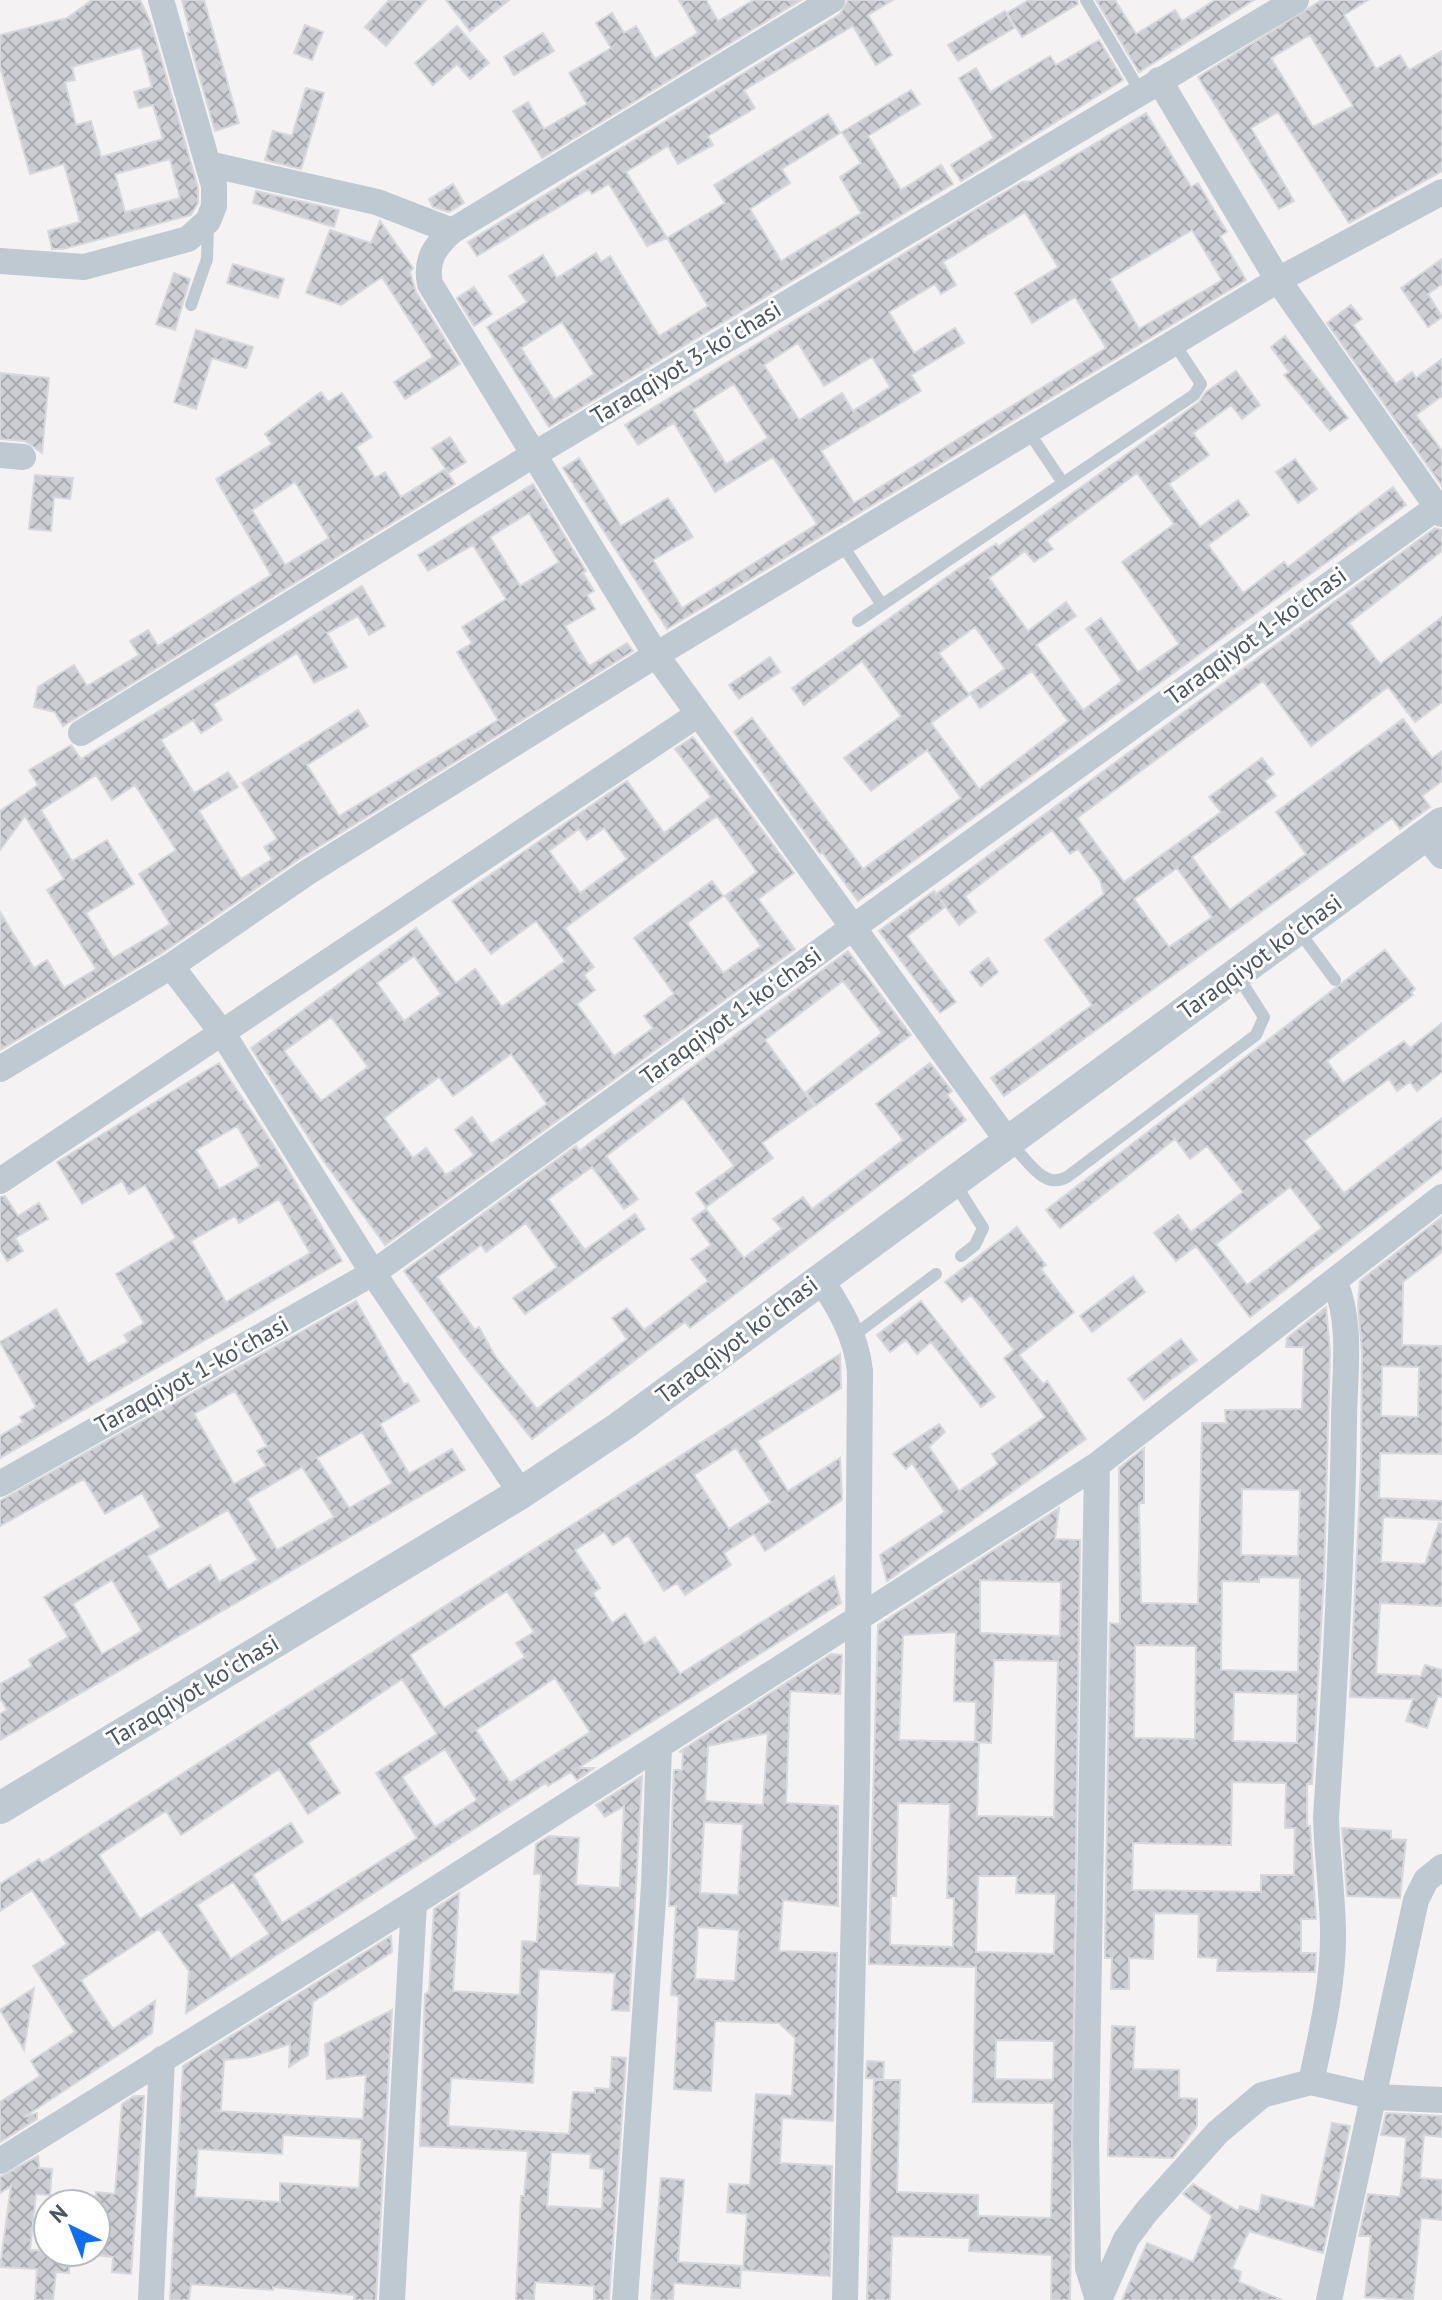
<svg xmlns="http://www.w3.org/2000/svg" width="1442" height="2300" font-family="'PT Sans',sans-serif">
  <defs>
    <pattern id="building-cross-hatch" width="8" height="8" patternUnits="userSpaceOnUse" patternTransform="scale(2)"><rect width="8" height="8" fill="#ccced4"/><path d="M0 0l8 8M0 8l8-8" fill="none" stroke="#a8aaaf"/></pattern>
  </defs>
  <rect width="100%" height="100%" fill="#f4f2f2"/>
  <path fill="url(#building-cross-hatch)" stroke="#d6d8dd" stroke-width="2" fill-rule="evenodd" d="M92,0H140L151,23L198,188V203L191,215L63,249H52L48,231L80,222L64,164L30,174L0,66V35L67,18ZM141,47L152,87L134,92L139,108L153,105L163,139L101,157L91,121L76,125L65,82L75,80L72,67ZM170,159L180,198L125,212L115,174Z
    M182,0H204L239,123L215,131L187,33L190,32Z
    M389,0H426L386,46L365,27Z
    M446,0H509L470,31Z
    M679,0H706L718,21L754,0H801L542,158L513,111L528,102L544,129L587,104L569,73L611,48L596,23L612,13L624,33L636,26L655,59L698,33Z
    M848,0H893L868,15L892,55L876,65L853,26L744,90L755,108L708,136L713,145L678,164L668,146L626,172L667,238L647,246L609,184L592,194L589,189L477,256L468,242L840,14Z
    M1029,0H1077L1078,4L1022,37L1007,13Z
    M1096,0H1115L1136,34L1175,10L1182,21L1215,0H1254L1139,72Z
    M1322,0H1368L1344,15L1376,69L1400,55L1409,70L1442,51V171L1349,223L1278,112L1251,128L1294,201L1279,209L1198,77ZM1310,35L1353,106L1313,127L1271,58Z
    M1005,11L1014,28L958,61L948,45Z
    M305,25L323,32L312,60L294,53Z
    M457,26L489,63L470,79L457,64L433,85L415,63Z
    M543,33L554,51L514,75L504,57Z
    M1099,40L1123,80L961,181L951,165L994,138L959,78L976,68L990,92L1050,56L1056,65Z
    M306,88L324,93L301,169L265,160L273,131L292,136Z
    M911,90L920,104L868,136L901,190L941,165L953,184L549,427L487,327L527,302L509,276L543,255L557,278L596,253L601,262L610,256L659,336L708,306L667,238L725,203L714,185L828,114L840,133L782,169L790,183L750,209L781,261L861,213L840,177L861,163L842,132ZM562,322L594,374L554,400L521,348Z
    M1146,113L1191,187L1198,183L1227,232L1220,236L1246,280L667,629L563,468L579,458L621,526L668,498L693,537L653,560L682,608L722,583L817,524L773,457L715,492L674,423L638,445L625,425L978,208L1022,182L1032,181ZM1025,212L1058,267L1015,293L1032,323L1075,297L1106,348L854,503L821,451L921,391L911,375L964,343L955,328L914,353L889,312L935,284L941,294L956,285L943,262ZM1192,230L1222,280L1139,329L1110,279ZM798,343L824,386L872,357L890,387L853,411L842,393L799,420L764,365ZM734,384L768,438L726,464L693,410Z
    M453,184L464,203L449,212L433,207L429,199Z
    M256,191L339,210L334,227L253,203Z
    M380,221L413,268L410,272L416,292L460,364L405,399L394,382L433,357L382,277L341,305L306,293L330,230L371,243Z
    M1442,259V284L1428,294L1442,317L1428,327L1401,288Z
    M233,264L284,279L278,298L227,283Z
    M174,273L190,279L175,330L156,324Z
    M474,287L492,314L474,326L457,298Z
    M1351,305L1362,319L1353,325L1396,384L1412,372L1416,378L1442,359V396L1416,415L1442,451V486L1327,323Z
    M196,330L253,347L246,368L212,358L196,409L174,402Z
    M1285,336L1348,418L1330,431L1284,375L1289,372L1271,347Z
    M1236,371L1260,405L1242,419L1231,405L1193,433L1209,455L1169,484L1200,527L1238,500L1249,515L1208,545L1243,593L1284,562L1288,567L1393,487L1406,505L858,901L822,852L820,854L734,732L752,718L863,869L961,798L927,750L871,791L844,758L901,716L862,661L804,705L792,688L958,569L996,544L998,547L1199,402L1206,392ZM1137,473L1174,524L1122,562L1179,644L1138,672L1101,618L1086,629L1122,681L1083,710L1036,645L1076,616L1066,602L1028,631L989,578L1025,551L1034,562L1053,549L1046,540ZM975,627L1005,669L970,693L980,708L1032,671L1068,721L979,789L931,723L969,695L939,653Z
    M0,373L49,378L42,453L25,441L0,439Z
    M321,392L328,402L342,393L372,437L356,447L375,478L385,472L401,497L445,469L455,484L63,726L55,712L34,707L38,687L74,665L87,686L139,655L130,641L148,630L158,646L271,575L216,479L272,444L265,434ZM295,482L329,538L285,565L252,510Z
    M450,437L466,462L448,473L432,448Z
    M1295,459L1317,489L1298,503L1276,472Z
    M35,475L73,478L70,499L54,497L51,531L29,529Z
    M533,484L586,571L583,573L594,591L587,595L595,609L565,626L589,666L627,643L633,651L299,859L162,953L0,1050V912L34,968L47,960L64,988L96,969L47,890L64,879L25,816L0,850V811L38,785L29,770L71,745L81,759L362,586L385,626L369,635L358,616L327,633L347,667L314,683L297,653L213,704L222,720L201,733L193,720L161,740L194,793L228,772L238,787L199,811L241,879L272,859L264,847L277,839L242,783L358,710L368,726L307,765L339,816L498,720L457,652L472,643L462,627L506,599L473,545L428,571L418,555ZM529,513L559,562L520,586L490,537ZM96,775L112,800L135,785L176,850L139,874L170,924L113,958L86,913L134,884L107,840L72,861L41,810Z
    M1435,528L1442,530V551L1349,623L1380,664L1442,617V702L1415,722L1388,687L1311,746L1263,681L1077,818L1124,882L1221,812L1209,797L1262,758L1274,774L1265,781L1276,796L1192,857L1230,910L1306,854L1276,812L1403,719L1432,758L1442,751V781L1422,796L1430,807L1400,829L1392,818L1004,1096L991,1078L1092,1005L1045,940L1104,894L1100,880L1078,849L1070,854L1052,830L965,896L976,912L959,925L940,899L945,907L907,936L956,1002L940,1013L879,931L934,891L936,894ZM1177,868L1212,917L1169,947L1134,899Z
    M770,657L780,672L739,699L729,685Z
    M693,737L794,873L758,899L795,949L385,1245L323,1160L251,1048L416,928L456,983L475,969L502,1007L565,961L536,921L491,954L452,901L627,781L664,833L711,797L675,749ZM717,816L757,872L725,896L761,946L723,973L687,923L723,896L712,881L634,938L674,994L644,1016L653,1028L614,1056L577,1004L595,990L584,975L594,967L565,928ZM604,828L627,859L580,893L549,851L579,829L587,840ZM414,956L441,994L404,1021L377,983ZM331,1017L368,1067L321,1101L284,1051ZM511,1054L547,1104L491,1144L472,1117L455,1130L474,1155L446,1175L426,1148L413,1158L384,1118L439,1077L453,1096Z
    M1385,950L1415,989L1411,993L1413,995L1327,1061L1343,1083L1404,1041L1410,1048L1442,1023V1072L1417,1091L1410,1082L1397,1091L1389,1079L1304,1141L1344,1193L1442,1118V1169L1250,1317L1196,1246L1176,1261L1154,1233L1178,1215L1191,1232L1243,1192L1207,1146L1190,1159L1175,1139L1060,1228L1046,1210ZM1290,1187L1322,1228L1247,1285L1216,1244Z
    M848,951L911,1035L816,1105L806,1092L882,1033L843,981L765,1040L814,1106L762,1143L773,1158L706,1207L696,1193L734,1166L683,1098L606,1156L638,1199L624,1209L592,1167L548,1199L585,1250L635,1214L645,1229L525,1314L513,1298L557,1267L526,1223L486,1252L481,1245L437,1277L475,1330L479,1327L495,1356L537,1409L627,1339L612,1318L627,1308L644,1330L708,1281L691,1259L711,1245L692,1219L706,1209L744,1258L782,1229L773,1219L803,1197L812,1209L903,1140L876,1104L930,1063L952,1091L947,1095L966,1120L690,1328L685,1322L532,1439L462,1353L404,1271L576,1146L579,1151Z
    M988,958L998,972L981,986L970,972Z
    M219,1063L274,1146L342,1261L0,1458V1436L23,1422L20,1417L36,1407L0,1342L56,1309L88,1364L128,1342L124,1335L144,1323L116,1274L176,1238L145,1185L129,1194L122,1181L82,1204L57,1162ZM237,1126L260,1166L219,1189L196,1150ZM279,1199L310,1253L226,1302L191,1241L235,1216L239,1223Z
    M5,1196L18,1216L39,1203L48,1219L15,1238L23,1251L7,1261L0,1249V1197Z
    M1442,1217V1252L1403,1282L1402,1345L1442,1346V1454L1380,1453L1379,1498L1442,1501V1520L1383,1517L1381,1562L1425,1564L1439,1523L1442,1524V1606L1380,1603L1376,1674L1421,1676L1425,1665L1442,1670V1697L1438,1696L1427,1728L1406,1721L1413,1699L1350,1697L1361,1468L1362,1351L1358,1305L1360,1281ZM1382,1366L1419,1367L1418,1417L1381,1416Z
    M1017,1227L1046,1265L1041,1269L1074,1312L1019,1355L1043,1384L1047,1381L1086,1439L887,1581L880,1555L945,1512L912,1463L906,1469L893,1454L939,1424L945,1432L929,1447L959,1491L998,1464L992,1454L1045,1417L1004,1358L1014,1350L971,1295L962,1302L945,1282Z
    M1133,1276L1145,1292L1092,1332L1080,1316Z
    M356,1301L404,1385L408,1383L419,1401L380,1424L409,1474L452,1449L465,1470L0,1740V1714L7,1710L0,1698V1684L32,1666L29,1660L68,1637L44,1597L161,1527L142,1493L105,1514L84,1479L0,1526V1501ZM235,1391L267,1446L257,1451L266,1466L234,1484L194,1414ZM362,1432L392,1483L349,1508L317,1458ZM302,1467L334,1517L277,1550L247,1499ZM228,1510L258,1560L219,1582L210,1565L168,1590L148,1556ZM112,1580L142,1631L102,1654L73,1604Z
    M921,1301L995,1397L981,1407L931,1342L917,1354L906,1340L890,1352L877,1335Z
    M1326,1307L1330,1351L1324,1575L1312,1784H1307V1826H1310L1316,1919H1301V1953H1316L1315,1972L1217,1971L1218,1958L1198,1957L1199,1914L1154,1913L1153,1959L1129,1958V1989H1111L1112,1958H1105L1110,1623L1120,1624L1119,1468L1144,1448V1503H1139L1141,1603L1198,1604L1202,1423H1226L1225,1410L1302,1409L1304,1347H1286L1287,1338ZM1242,1489L1300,1490L1298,1556L1241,1555ZM1259,1577L1300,1578L1298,1672L1221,1670L1222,1581L1259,1582ZM1135,1645L1196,1646L1195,1739L1134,1738ZM1234,1692L1298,1694L1297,1743L1233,1741ZM1232,1782L1286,1783L1285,1828H1295L1294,1875H1261V1892L1132,1890L1133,1843L1231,1845Z
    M1181,1339L1197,1360L1144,1400L1128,1379Z
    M840,1354L841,1388L757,1441L788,1491L840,1458L842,1500L765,1551L754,1534L724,1553L731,1565L685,1595L677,1583L664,1591L628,1535L613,1545L604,1532L575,1550L600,1588L593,1593L612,1623L625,1614L644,1644L655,1637L680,1674L834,1576L841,1603L578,1768H594L577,1780L571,1772L548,1786L546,1783L186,2013L189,1971L159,1929L81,1980L113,2029L155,2001L152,2033L24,2117L37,2113V2119L0,2142V2102L40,2076L31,2061L75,2032L33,1966L67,1944L32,1890L0,1911V1884L39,1859L42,1863ZM736,1448L771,1502L729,1529L694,1475ZM507,1591L534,1632L516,1643L525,1657L444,1708L410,1655ZM555,1678L590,1732L510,1783L476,1730ZM402,1679L437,1734L376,1773L417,1838L282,1923L253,1875L303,1842L291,1823L140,1919L99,1855L166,1811L181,1835L279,1769L308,1814L340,1793L308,1743ZM445,1749L477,1800L435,1827L402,1777ZM233,1882L269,1934L231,1959L197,1905Z
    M1059,1508L1055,1539L1080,1540L1070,2300H1051L1052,2255L969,2251L970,2238L892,2236L890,2300H867L874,2080H900L897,2192L978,2195V2216L1051,2218L1054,2103L973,2102L976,1967L869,1964L870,1909L878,1625ZM980,1580L1061,1582L1060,1636L980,1633ZM956,1632L954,1701L976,1702L975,1742L991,1743L994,1660L1058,1661L1054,1817L977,1816L979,1742L899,1740L903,1635ZM898,1803L950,1804L947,1898H954L953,1947L890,1945L891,1896H896ZM978,1876H1017L1016,1893L1056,1894L1054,1954L976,1952ZM996,2040L1054,2041L1053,2080L995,2079Z
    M831,1654L842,1655L840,1694L790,1691L786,1803L838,1806V1906L783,1900L779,1951L837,1953L833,2121L782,2118L780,2163L832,2166L830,2276L743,2270L747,2214L727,2212L729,2184L750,2185L756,2094L792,2096L795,2038L779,2023L715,2021L711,2091L674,2089L679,1996L671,1995L676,1906H669L674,1770H682L683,1751L679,1752ZM768,1733L763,1805L705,1801L708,1746ZM704,1822L743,1824L738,1895L700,1893ZM698,1927L739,1930L735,1981L695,1979Z
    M642,1776L629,2011L612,2010L615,1973L539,1969L533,2083L451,2078L448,2126L569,2134L573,2092L595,2093V2088L610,2089L612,2057L626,2058L609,2300H594V2286L535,2282L534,2300H516L521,2196H524L528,2151L420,2146L425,1994L429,1992L434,1909L459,1893L453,1991L520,1995L522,1941L537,1942L541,1874H534L536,1844L549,1836L579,1838L576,1885L620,1888L624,1806L605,1817L596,1805ZM551,2152L591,2154L590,2168L604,2169L602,2209L547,2206Z
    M1342,1828L1391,1831V1839L1406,1840L1400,1898L1347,1896Z
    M391,1936L392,1952L313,2002L308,2055L289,2067L290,2044L251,2057L224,2060L221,2109L217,2111L363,2119L366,2075L327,2079L325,2044L392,2010L376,2300H354V2295L273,2287V2290L191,2284L189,2300H170L183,2066ZM283,2135L362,2139L359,2188L280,2183V2202L195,2197L198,2149L282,2154Z
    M34,1988L24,2050L0,2010Z
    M1112,2026L1135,2027L1133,2069L1179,2070V2098L1197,2099V2126L1173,2158L1108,2156Z
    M867,2061L884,2062L883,2079L866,2078Z
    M134,2096H144L131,2274L112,2272L113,2257L96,2255V2192L115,2194L122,2104Z
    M1386,2113L1442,2116V2137L1424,2135L1420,2178L1442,2180V2220L1421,2218L1413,2300L1365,2297L1371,2236H1359L1368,2194L1400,2197L1403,2176L1406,2137L1381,2135Z
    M1332,2123L1350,2126L1323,2253L1249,2231L1232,2268L1241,2272L1239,2282L1282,2300H1122L1147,2243L1193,2262L1212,2216L1183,2194L1193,2184L1238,2211L1240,2206L1259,2212L1262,2195L1314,2208Z
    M38,2156L39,2168L52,2169L50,2195L36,2194L30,2250L70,2252L69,2273L56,2272L53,2300H35L37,2269L0,2267L11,2186L0,2193V2177Z
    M661,2178L684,2180L678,2262L741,2266L740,2288L674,2283L673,2300H651Z"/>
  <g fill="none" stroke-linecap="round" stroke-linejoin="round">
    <path stroke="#bfc9d1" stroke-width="12" d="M1086,0L1140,91
      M191,305L207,259L208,224
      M1028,431L1063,483
      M841,543L882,605
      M858,621L1194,395L1201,384L1174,343
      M1298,930L1335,980
      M1009,1143C1027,1157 1042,1191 1067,1177L1256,1035L1264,1017L1237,975
      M954,1182L983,1228L975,1245L961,1256
      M853,1336L936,1274"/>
    <path stroke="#bfc9d1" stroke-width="26" d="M832,0L452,231C435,246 425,260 430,284L656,655L1009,1143
      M1159,80L1278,280L1442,514
      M208,164L377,202L452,231
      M0,261L84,267L188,239L208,221L214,206V186L161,0
      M0,455L23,457
      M81,733L533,455L1296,0
      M1426,836L1442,856
      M171,966L223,1034L373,1273L521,1493
      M0,1069L171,966L308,872L656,655L1278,280L1442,192
      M0,1181L697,715
      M820,1278C840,1309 856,1335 860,1371L857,1780L845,2300
      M1097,1465L1086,2139L1088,2268L1098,2300
      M0,1484L373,1273L1436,508
      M1311,2082C1322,2032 1334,1980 1333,1929C1332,1891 1327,1855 1326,1817C1335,1685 1342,1554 1344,1422C1344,1378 1353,1324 1335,1283
      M0,2161L414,1903L1097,1465L1442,1197
      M151,2300L162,2059
      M392,2300L414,1903
      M625,2300L654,1886L659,1747
      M1099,2300L1126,2239L1147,2211L1218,2132L1262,2095L1311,2082L1376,2097L1442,2100
      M1329,2300L1416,1900L1426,1880L1442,1867"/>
    <path stroke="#bfc9d1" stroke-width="32" d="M0,1808L521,1493L620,1427L1442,823"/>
  </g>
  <g text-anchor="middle" stroke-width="6" stroke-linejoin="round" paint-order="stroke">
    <g font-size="24" fill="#485460" stroke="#fff">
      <text transform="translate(686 363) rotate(-31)" y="8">Taraqqiyot 3-koʻchasi</text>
      <text transform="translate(1256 636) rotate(-36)" y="8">Taraqqiyot 1-koʻchasi</text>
      <text transform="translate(1260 957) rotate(-36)" y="8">Taraqqiyot koʻchasi</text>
      <text transform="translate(731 1016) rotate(-36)" y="8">Taraqqiyot 1-koʻchasi</text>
      <text transform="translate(737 1340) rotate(-37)" y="8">Taraqqiyot koʻchasi</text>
      <text transform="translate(192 1375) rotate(-29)" y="8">Taraqqiyot 1-koʻchasi</text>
      <text transform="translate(193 1691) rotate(-31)" y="8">Taraqqiyot koʻchasi</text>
    </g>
  </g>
  <g transform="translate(72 2228) rotate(317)"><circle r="38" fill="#ffffff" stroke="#b6bbbf" stroke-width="2"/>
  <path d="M0-6L14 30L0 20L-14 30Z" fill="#126cee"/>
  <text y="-12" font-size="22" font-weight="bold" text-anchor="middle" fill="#485460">N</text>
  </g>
</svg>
